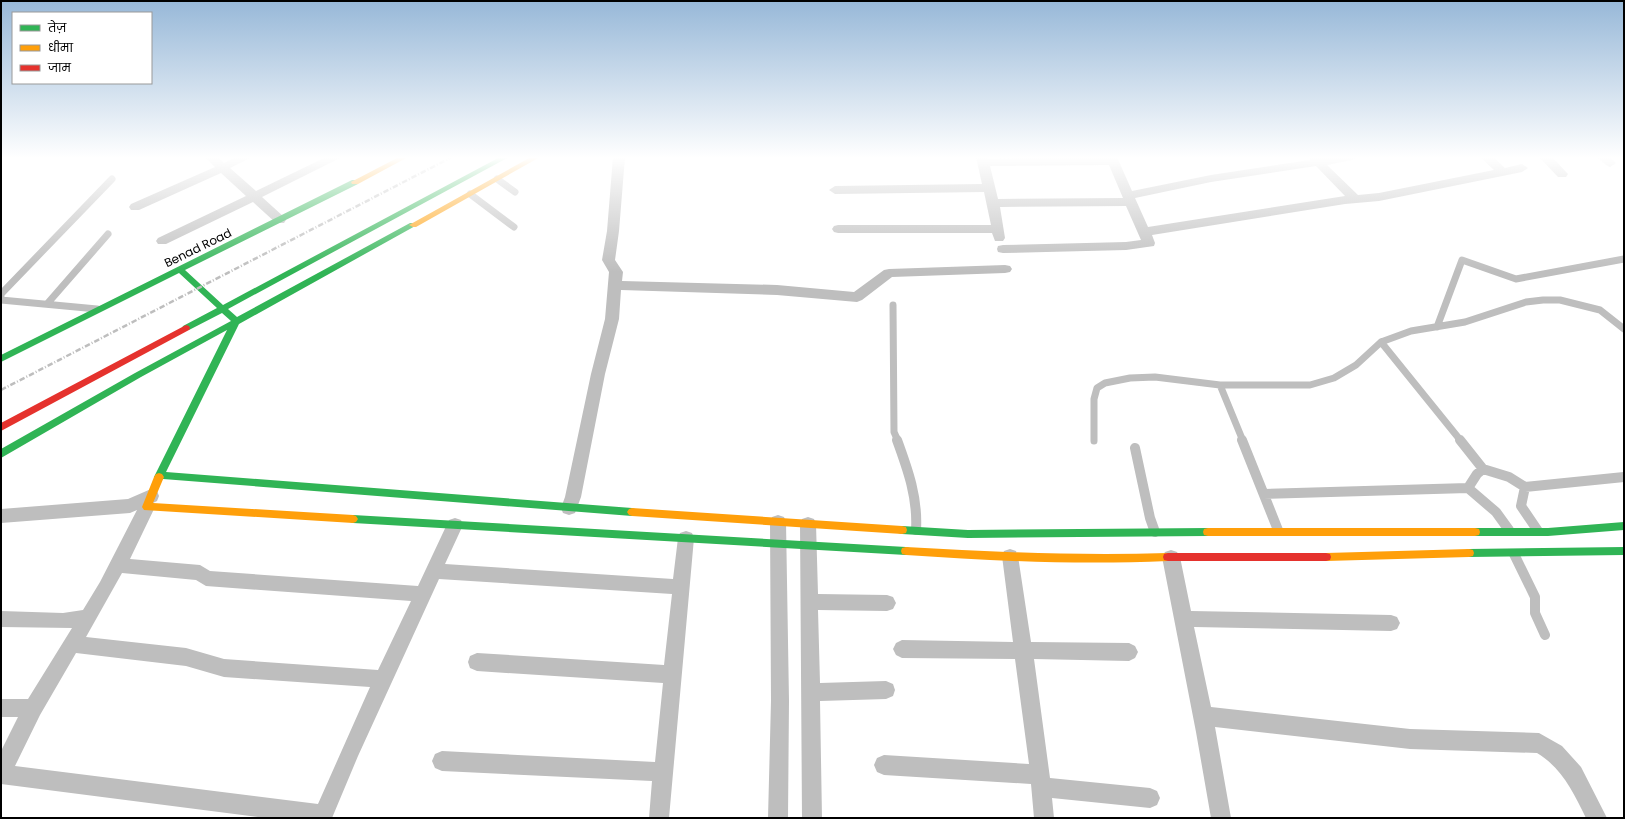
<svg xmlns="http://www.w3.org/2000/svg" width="1625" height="819" font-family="Poppins,'Noto Sans Devanagari',sans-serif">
  <rect width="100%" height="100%" fill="#fff"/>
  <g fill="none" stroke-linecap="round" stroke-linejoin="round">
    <path stroke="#bebebe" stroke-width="7" d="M497,179L515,192
      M470,194L514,227
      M1,294L112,179
      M1,294V300L97,309
      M47,304L108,234
      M893,305L894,432L898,441
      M1437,327L1462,260L1516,279L1624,259
      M1381,342L1461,441
      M1220,385L1243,441
      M1094,441V399L1097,388L1105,383L1130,378L1155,377L1220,385H1310L1334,378L1356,365L1381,342L1411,331L1465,322L1526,302L1543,300H1560L1600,310L1624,329"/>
    <path stroke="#bebebe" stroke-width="10" d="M897,440C908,470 918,498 916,530
      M1242,440L1278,530
      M1460,440L1483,469
      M1135,448L1150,518L1155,532
      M1525,487L1521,506L1538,531
      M1468,488L1477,474L1483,469L1509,477L1525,487L1624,477
      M1468,488L1496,512L1509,530
      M1264,494L1468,488
      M1514,554L1535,597V613L1545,635"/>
    <path fill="#bebebe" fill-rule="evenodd" d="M205,157H218L224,163L236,157H252L230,168L256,191L326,157H342L262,197L284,217L286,220L284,223H276L253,202L166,244H158L156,241L158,238L246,196L221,173L139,210H131L129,207L131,204L215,167Z
      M613,157H625L619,231L615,260L623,272L622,281L777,285L854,292L884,270L889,269L1005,265L1010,266L1012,269L1010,272L1005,273L892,277L862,300L857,302L777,295L621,290L619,319L605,374L581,497L575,513L569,515L563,513L561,508L565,497L591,374L605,319L609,272L602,260L607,231Z
      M976,157H988V159L1117,157L1132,191L1211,175L1310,160L1309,157H1358L1352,160L1327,165L1358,195L1379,193L1494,170L1480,157H1493L1505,168L1522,164L1528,168L1522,172L1379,201L1345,204L1152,235L1155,243L1154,246L1126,250L1003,253L998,252L997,249L998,246L1003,245L1126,242L1141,240L1126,206L1000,207L1005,238L1003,241H995L992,233H838L834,232L832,229L834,226L838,225H991L984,192L835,194L829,190L835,186L982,184ZM1109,165L1123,198L998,199L990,166ZM1316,166L1345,196L1148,227L1135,198L1211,182Z
      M1539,157H1552L1568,174L1566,177H1558Z
      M1597,157H1610L1616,163L1610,167L1606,165Z
      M151,489L157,491L159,496L157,501L153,503L155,507L130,559L200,565L210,571L418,586L449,520L455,518L461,520L463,525L445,564L673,579L678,538L680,533L686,531L692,533L694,538L669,818H649L652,781L442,771L435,768L432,761L435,754L442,751L655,762L663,683L477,671L470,668L468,662L470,656L477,653L664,665L672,594L439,579L358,756L332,818H266L1,784V751L18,717H1V699H28L72,628L1,627V611L63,613L83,610L100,582L137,510L130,513L1,523V509L128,499ZM122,573L196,580L206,586L411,601L378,670L224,659L186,648L86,637ZM76,653L186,666L224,677L370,687L318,804L15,766L40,715Z
      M778,515L784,517L786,522L789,701L788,818H768L771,701L770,522L772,517Z
      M808,517L814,519L816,524L818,594L887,595L893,597L896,603L893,609L887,611L818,610L820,683L886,681L893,684L895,690L893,696L886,699L820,701L822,818H802L800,524L802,519Z
      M1010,549L1016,551L1018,556L1031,642L1129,643L1135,646L1138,652L1135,658L1129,661L1034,659L1050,778L1150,788L1157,791L1160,798L1157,805L1150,808L1052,798L1054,818H1034L1031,784L884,775L877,772L874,765L877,758L884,755L1029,764L1015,659L902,658L896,655L893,649L896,643L902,640L1013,642L1002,556L1004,551Z
      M1171,550L1177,552L1180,557L1191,611L1391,615L1397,617L1400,623L1397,629L1391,631L1194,627L1211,707L1410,729L1539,733L1562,746L1581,767L1607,818H1586C1573,792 1562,768 1537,753L1410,749L1215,727L1231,818H1211L1196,732L1162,557L1165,552Z"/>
    <path fill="#30b455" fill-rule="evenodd" d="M500,157H509L228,309L237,317L410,223H413L417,225L239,324L166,472L632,508L635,509L637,512L635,515L632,516L163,479L159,481L156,480L154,477L227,330L141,377L1,458V449L135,373L231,321L222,313L189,330H183L182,328L183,326L217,308L179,273L1,362V355L352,180H358V184L185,270L223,305Z
      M353,515L906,547L910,548L911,551L910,554L906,555L353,523L350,522L348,519L350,516Z
      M1624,522V530L1548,536H1475L1471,535L1470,532L1471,529L1475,528H1548Z
      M902,526L968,530L1208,528L1212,529L1213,532L1212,535L1208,536L968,538L902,534L898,533L897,530L898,527Z
      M1624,547V555L1469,557L1465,556L1464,553L1465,550L1469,549Z"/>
    <path fill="#ff9f0a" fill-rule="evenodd" d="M399,157H408L358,184H352L351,182Z
      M531,157H540L416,227H413L409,225Z
      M159,473L162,474L164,477L153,503L353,515L356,516L358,519L356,522L353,523L144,510L142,507L154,477L156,474Z
      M632,508L902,526L906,527L907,530L906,533L902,534L632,516L629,515L627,512L629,509Z
      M1208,528H1475L1479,529L1480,532L1479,535L1475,536H1208L1204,535L1203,532L1204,529Z
      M906,547C993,552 1080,556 1168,553L1172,554L1173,557L1172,560L1168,561C1080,565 993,561 906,555L902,554L901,551L902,548Z
      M1469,549L1473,550L1474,553L1473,556L1469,557L1326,561L1322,560L1321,557L1322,554L1326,553Z"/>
    <path fill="#e5322d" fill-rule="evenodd" d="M186,325L189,326L190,328L189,330L1,431V423Z
      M1168,553H1326L1330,554L1331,557L1330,560L1326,561H1168L1164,560L1163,557L1164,554Z"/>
    <path stroke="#bebebe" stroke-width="2.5" stroke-dasharray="5.5 2 1 2" stroke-linecap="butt" d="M1,390L452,157"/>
  </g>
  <linearGradient id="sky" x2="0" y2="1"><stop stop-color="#97b8d8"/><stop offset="0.58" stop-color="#fff"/><stop offset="1" stop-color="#fff" stop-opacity="0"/></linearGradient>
  <rect width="1625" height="272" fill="url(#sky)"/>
  <g text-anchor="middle" stroke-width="3" stroke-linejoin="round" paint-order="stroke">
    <g font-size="12" fill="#000" stroke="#fff">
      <text transform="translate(198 248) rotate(-26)" y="4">Benad Road</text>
    </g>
  </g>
  <rect width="1625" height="819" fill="none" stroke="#000000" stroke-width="4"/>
  <rect x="12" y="12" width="140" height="72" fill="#ffffff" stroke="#999999"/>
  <rect x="20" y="25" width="20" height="6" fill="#30b455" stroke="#999999"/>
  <text x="48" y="32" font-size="12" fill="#000000">तेज़</text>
  <rect x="20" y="45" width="20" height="6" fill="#ff9f0a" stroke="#999999"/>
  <text x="48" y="52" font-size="12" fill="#000000">धीमा</text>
  <rect x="20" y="65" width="20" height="6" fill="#e5322d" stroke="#999999"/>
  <text x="48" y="72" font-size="12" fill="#000000">जाम</text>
</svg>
